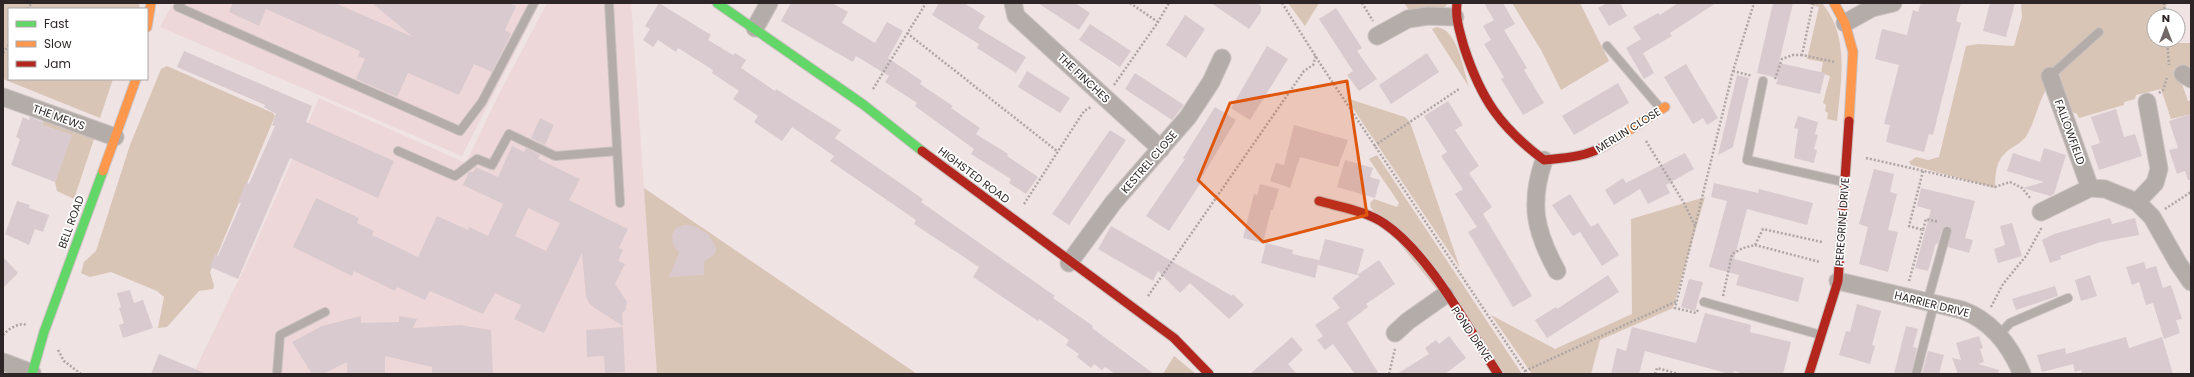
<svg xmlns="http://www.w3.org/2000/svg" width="2194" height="377" font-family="Poppins,sans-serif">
  <rect width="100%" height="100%" fill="#efe3e3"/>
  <path fill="#eed7d8" d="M173,3H540L462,156L160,27Z
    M547,3H631L644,188L917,374H198L194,372L251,254L319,98L466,163L498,96Z"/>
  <path fill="#d9c5b6" d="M3,3H139L140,9H9V79H113L100,118L3,79Z
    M1288,3H1319L1305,26Z
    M1449,3L1442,9L1409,10L1405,4Z
    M1512,3H1580L1609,61L1561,90L1541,50Z
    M1804,3H1822C1850,37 1841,81 1837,121L1827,119L1828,113L1825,111L1826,105L1823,103L1830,76L1821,73L1823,62L1807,59L1819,7Z
    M2021,3H2167L2165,10L2173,16H2154V40H2177V43H2191V83L2182,84L2188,101H2191V114L2171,119L2161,89L2136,95L2135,99L2124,102V105L2079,118L2077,114L2066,109L2046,90C2037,105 2035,123 2025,138C2021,142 2015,146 2010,149C1995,160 1996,171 1995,188L1911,165L1909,162L1916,157L1928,160L1939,157L1966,46L1978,44L2014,46L2022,17Z
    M1437,27C1458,30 1463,69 1469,87L1432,29Z
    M167,66L273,113L275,116L210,272L214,286L213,289L199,291L167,327L158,328L164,297L157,291L111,272L90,277L81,273L84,262L96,251L130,145L161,69Z
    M1346,98L1405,117L1410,122L1460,268Z
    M44,119L95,136L74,199L57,191L55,182L71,135L42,125Z
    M1377,155L1522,374H1505L1371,208L1370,203L1374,199L1397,207L1399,203L1369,159Z
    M644,188L917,374H657Z
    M1705,197L1673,308L1600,340L1591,374H1532L1491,315L1555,349L1632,314L1631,219Z
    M1174,356L1196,374H1163Z"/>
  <path fill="#d9cacf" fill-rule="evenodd" d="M233,3H335L413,37L372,3H509L516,6L505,30L511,34L492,72L474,64L459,95L408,73L397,97L356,79L365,59L358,56L360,51L266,9L259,26L229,12Z
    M659,3L711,35L708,40L733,55L735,53L746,60L741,68L775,91L776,89L841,130L835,138L923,199L921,202L1055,296L1053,298L1093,326L1092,328L1154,374H1115L1105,367L1102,370L1094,364L1091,368L1077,357L1079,354L1066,345L1069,340L1039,319L1038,321L973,277L979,267L914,224L916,220L830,161L834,156L792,127L782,141L754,122L758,116L733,99L739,91L712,73L713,70L678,48L676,52L658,40L653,47L643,40L650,29L645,26Z
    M791,3H832L848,12L842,23L875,43L887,22L903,31L888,58L922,81L920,84L953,106L951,108L980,128L976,134L1008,154L1007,156L1038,177L1026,194L1009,183L1011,179L971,154L974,149L915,106L917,103L885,82L889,76L856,56L853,62L781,21Z
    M939,3H964L985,16L978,28L1026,57L1016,73L977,48L979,44L932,15Z
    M1038,3H1075L1090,13L1079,30Z
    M1211,3H1256L1261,6V12L1249,29Z
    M1484,3H1503L1515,24L1504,30L1527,68L1524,70L1544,103L1523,115L1501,79L1504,77L1484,44L1491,40L1483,26L1494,20Z
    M1607,3H1620L1627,16L1609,26L1598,8Z
    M1678,3H1716L1670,33L1672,36L1643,53L1654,73L1644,79L1626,48L1641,39L1633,27L1658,13L1660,15Z
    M1773,3H1793L1779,63L1825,73L1820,94L1776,84L1778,78L1757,73Z
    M1921,3H1961L1956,21L1961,23L1933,135L1929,134L1924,152L1886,142L1890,125L1884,124L1899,65L1875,59L1882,29L1907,35L1913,10L1918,12Z
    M1990,3H2015L2006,37L1983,31Z
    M1336,8L1362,48L1357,51L1377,79L1359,91L1347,75L1353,71L1319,19Z
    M1185,15L1205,29L1186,58L1166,45Z
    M1090,24L1131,51L1120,67L1079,40Z
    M1267,46L1288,59L1250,120L1231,108Z
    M184,51L312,106L306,122L394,161L378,198L290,158L238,279L210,267L215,254L218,256L241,203L238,202L246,182L249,184L275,126L272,125L276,114L264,107L265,105L177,67Z
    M1427,53L1439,72L1391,104L1379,85Z
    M1686,64L1718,118L1707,125L1703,118L1693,124L1664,77Z
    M1027,71L1070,98L1060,113L1018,87Z
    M1135,73L1184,105L1172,120L1125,89Z
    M1737,75L1749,78L1733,147L1718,155Z
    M1618,83L1629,103L1574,135L1562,116Z
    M1448,101L1463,125L1455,130L1479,166L1469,173L1492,207L1483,214L1532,296L1513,307L1468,232L1477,227L1455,194L1463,189L1441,156L1447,152L1424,116Z
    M1215,107L1236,120L1200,180L1202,181L1169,231L1146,216L1185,159L1183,158Z
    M2116,109L2124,137L2135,134L2142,156L2099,170L2091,146L2100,143L2091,117Z
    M2191,114V180H2188L2185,171L2177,174L2169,150L2178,148L2169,121Z
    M1798,116L1818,122L1815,134L1818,135L1814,149L1817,150L1814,163L1794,158L1798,129L1794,128Z
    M23,117L29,120L30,117L43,122L42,125L72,135L55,182L11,165L20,139L16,137Z
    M540,118L554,125L545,145L531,138Z
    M1294,125L1348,140L1338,167L1300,157L1290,188L1270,181L1276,163L1284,165Z
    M1110,130L1126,140L1069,225L1052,214Z
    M512,146L524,152L526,148L540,155L538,159L580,179L569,200L628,229L619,248L623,250L618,261L625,264L615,284L627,302L625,311L622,313L623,326L593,307L589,303L586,297L582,253L544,333L514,319L521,305L495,293L483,314L430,291L425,300L397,287L395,291L354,271L352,276L293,247L316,198L359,218L357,223L374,231L372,235L418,257L437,216L468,230L469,227L488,236L503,204L463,185L469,172H473L476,167L498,177ZM528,208L560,223L546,251L515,236Z
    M2044,148L2066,155L2054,194L2050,196L2023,188L2044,182L2007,171L2013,153L2040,162Z
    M1685,153L1694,169L1666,185L1670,193L1648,204L1640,189L1614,205L1605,190L1623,178L1626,183Z
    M1345,160L1373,168L1370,177L1380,180L1375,198L1337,187Z
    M1874,169L1894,174L1890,192L1897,194L1888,230L1898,232L1888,272L1859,264L1868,227L1859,224Z
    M1714,183L1758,193L1759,189L1813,203L1807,225L1747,209L1734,259L1804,278L1798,302L1736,285L1739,275L1709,267L1727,201L1711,197Z
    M1260,184L1279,189L1273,210H1271L1263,243L1243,238L1254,194L1257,195Z
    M1921,188L1975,201L1965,238L1973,240L1969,253L1948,247L1952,230L1949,226H1945L1942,229L1938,244L1936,243L1928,271L1915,268L1931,210L1917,206Z
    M1570,194L1591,227L1598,223L1619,255L1602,266L1580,232L1573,236L1552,205Z
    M17,201L30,205L29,208L49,215L43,232L35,229L29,245L5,234Z
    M2110,218L2112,224L2135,218L2139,235L2101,242L2060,256L2061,259L2050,263L2042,240L2054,234Z
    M2012,223L2022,256L1998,263L1994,249L2005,245L2000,226Z
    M684,225L694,226L708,234L716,247L715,254L704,262V275L669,277L679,253L673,244L672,235L676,228Z
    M1111,226L1232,296L1233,294L1244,305L1229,319L1190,283L1180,293L1158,271L1153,281L1098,249Z
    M1325,239L1364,249L1357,275L1318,265Z
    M1266,243L1293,250L1292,254L1319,260L1315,278L1261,263Z
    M3,257L18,273L3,288Z
    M1379,260L1395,284L1366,304L1368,307L1347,323L1379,374H1355L1333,344L1325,350L1317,340L1323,336L1315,325L1340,308L1332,298L1360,276L1357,275Z
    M2144,262L2146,269L2156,266L2163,288L2171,285L2182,319L2176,320L2180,333L2164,339L2153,303L2146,305L2139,282L2132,285L2126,267Z
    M1608,275L1619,292L1547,338L1535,320L1556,307L1557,309Z
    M2090,275L2097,296L2081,301L2075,280Z
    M1689,279L1703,282L1695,311L1681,307Z
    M2055,286L2058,296L2016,310L2012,299Z
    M130,290L134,303L143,300L153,328L123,338L119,325L124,323L119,308L121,307L117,293Z
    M1857,304L1881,311L1872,345L1875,346L1870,364L1839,355L1846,331L1850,332Z
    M1705,313L1751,325L1750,332L1791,342L1783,374H1745L1734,371L1733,374H1730L1645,351L1639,374H1611L1617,348L1626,351L1632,327L1696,343Z
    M361,316V323L399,322V316L417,319L413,328L460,325L491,330L493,374H432V367L385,356V374H347V362L323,374H312L292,342L322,326Z
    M1906,326L1918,329L1913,347L1917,348L1911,374H1894Z
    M623,327L625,372L605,373L604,356L587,357L586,330Z
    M1449,336L1466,358L1445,374H1397L1429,354L1425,348L1436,340L1439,344Z
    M1979,336L1983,348L1980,349L1984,362L1978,364L1999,370L1998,374H1958L1952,358L1961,360L1956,343Z
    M1292,337L1303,350L1288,364L1297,374H1250Z
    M2126,337L2129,348L2162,337L2173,374H2082L2081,370L2075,372L2073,364L2042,372L2037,355L2065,348L2066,354Z
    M1928,351L1944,355L1939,374H1922Z
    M159,354L207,374H151Z"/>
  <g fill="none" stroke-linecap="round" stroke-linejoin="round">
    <g stroke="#cbc2c2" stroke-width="10">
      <path id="lane" d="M181,3L178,7L460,131L482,102L534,3
        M609,3L620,203
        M1607,46L1661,109
        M2050,76L2099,32
        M1763,81L1747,160L1844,182
        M398,151L455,176L477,159L492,165L509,134L555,156L617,151
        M1704,302L1821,335
        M1927,303L1947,231
        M1999,335L2010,323L2068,298
        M277,374L280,335L325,312
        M1916,374L1934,304"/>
    </g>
    <g stroke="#cbc2c2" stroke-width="19">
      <path id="street" d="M1013,3L1016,16L1161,149
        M1845,23L1872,8L1893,3
        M755,28L769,3
        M1377,36L1408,19L1428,16L1455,17
        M2183,74L2191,79
        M2050,76L2090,188
        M3,97L115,137
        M1544,160C1529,204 1535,231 1557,271
        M2137,202L2155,183L2159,169L2147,102
        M2041,212L2090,188L2105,189L2137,202L2152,217L2178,263L2191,282
        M1069,263L1113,203L1188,117L1211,82L1222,58
        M1838,281L1962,310C1992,321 2010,345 2022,374
        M1395,333L1408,321L1445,295
        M3,362L32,373"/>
    </g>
    <g stroke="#cbc2c2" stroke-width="11">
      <path id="fast" d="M717,3L864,105L922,151
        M32,374L44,332L103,171"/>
    </g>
    <g stroke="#cbc2c2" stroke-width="11">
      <path id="slow" d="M1834,3L1845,23L1853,52L1849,121
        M147,27L151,3
        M1606,145L1665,107
        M103,171L136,79"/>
    </g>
    <g stroke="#cbc2c2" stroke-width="11">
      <path id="jam" d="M1457,3C1455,19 1460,32 1464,47C1481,99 1500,127 1544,160C1565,158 1587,157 1606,145
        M922,151L1174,338L1209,374
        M1319,201C1340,207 1367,211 1385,224C1431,256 1467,327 1498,374
        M1809,374L1838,281L1849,121"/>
    </g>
    <path stroke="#aea6a4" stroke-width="2.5" stroke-dasharray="2 2" stroke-linecap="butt" d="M1130,3L1158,22
      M1282,3L1321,65L1527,374
      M1362,3L1373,21
      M1813,3L1802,55L1835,62
      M2164,3L2165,16
      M27,9L32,3
      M907,33L1057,151
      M2167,40L2169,65
      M3,53L9,45
      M1733,71L1752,76
      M1775,79L1782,59L1793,55H1802
      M1114,85L1158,22L1169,3
      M873,89L926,3
      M2159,93L2163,90L2167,78
      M1646,141L1684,203L1695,226
      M1374,146L1459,89
      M1866,158L1995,187L2010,182L2022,188L2031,199
      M1923,171L1909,226L1923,230L1926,219L1939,222
      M1024,204L1084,111L1091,107
      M2165,209L2191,192
      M1755,245L1820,262
      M1909,281L1923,230
      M1148,296L1304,71L1313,65L1316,55
      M1723,296L1732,254L1743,248L1755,245L1763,229L1822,242
      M1991,307L2003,284L2026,256L2042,227
      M1698,310L1696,313L1675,308L1733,71L1754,3
      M3,335C8,329 19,322 27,325
      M58,350L64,361L81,374
      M1525,371L1677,301
      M1389,374L1395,349
      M1655,374L1657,368L1679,374"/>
    <use href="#lane" stroke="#b4aca9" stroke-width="8"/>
    <use href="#street" stroke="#b4aca9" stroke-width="17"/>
    <use href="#fast" stroke="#63d668" stroke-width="9"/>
    <use href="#slow" stroke="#ff974d" stroke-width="9"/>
    <use href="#jam" stroke="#b3261e" stroke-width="9"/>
  </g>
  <path fill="#df560d" fill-opacity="0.2" stroke="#df560d" stroke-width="3" stroke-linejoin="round" d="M1347,81L1367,215L1263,242L1198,180L1230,103Z"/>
  <g text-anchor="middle" stroke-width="3.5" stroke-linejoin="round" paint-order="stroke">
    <g font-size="11" fill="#2e2626" stroke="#fff">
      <text transform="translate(1084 78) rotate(43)" y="4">THE FINCHES</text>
      <text transform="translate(59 117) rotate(20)" y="4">THE MEWS</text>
      <text transform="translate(1628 130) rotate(-32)" y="4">MERLIN CLOSE</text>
      <text transform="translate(2070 132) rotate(70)" y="4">FALLOWFIELD</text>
      <text transform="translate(1149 162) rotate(-49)" y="4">KESTREL CLOSE</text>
      <text transform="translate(974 175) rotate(37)" y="4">HIGHSTED ROAD</text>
      <text transform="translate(71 222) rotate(-70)" y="4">BELL ROAD</text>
      <text transform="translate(1842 222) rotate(-86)" y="4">PEREGRINE DRIVE</text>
      <text transform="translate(1932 304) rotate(14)" y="4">HARRIER DRIVE</text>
      <text transform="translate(1472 334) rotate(56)" y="4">POND DRIVE</text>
    </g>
  </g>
  <rect width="2194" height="377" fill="none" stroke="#2e2626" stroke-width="8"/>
  <rect x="8" y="8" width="140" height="72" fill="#ffffff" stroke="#aba8a8"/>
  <rect x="16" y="21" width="20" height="6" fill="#63d668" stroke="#aba8a8"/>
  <text x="44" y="28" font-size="12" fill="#2e2626">Fast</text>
  <rect x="16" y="41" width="20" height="6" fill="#ff974d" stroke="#aba8a8"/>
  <text x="44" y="48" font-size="12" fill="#2e2626">Slow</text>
  <rect x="16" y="61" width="20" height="6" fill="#b3261e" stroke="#aba8a8"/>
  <text x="44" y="68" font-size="12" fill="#2e2626">Jam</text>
  <g transform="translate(2166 28)"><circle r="19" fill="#ffffff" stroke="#aba8a8"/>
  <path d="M0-3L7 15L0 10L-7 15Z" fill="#726868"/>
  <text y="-6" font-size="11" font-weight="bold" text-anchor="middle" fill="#2e2626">N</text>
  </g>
</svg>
